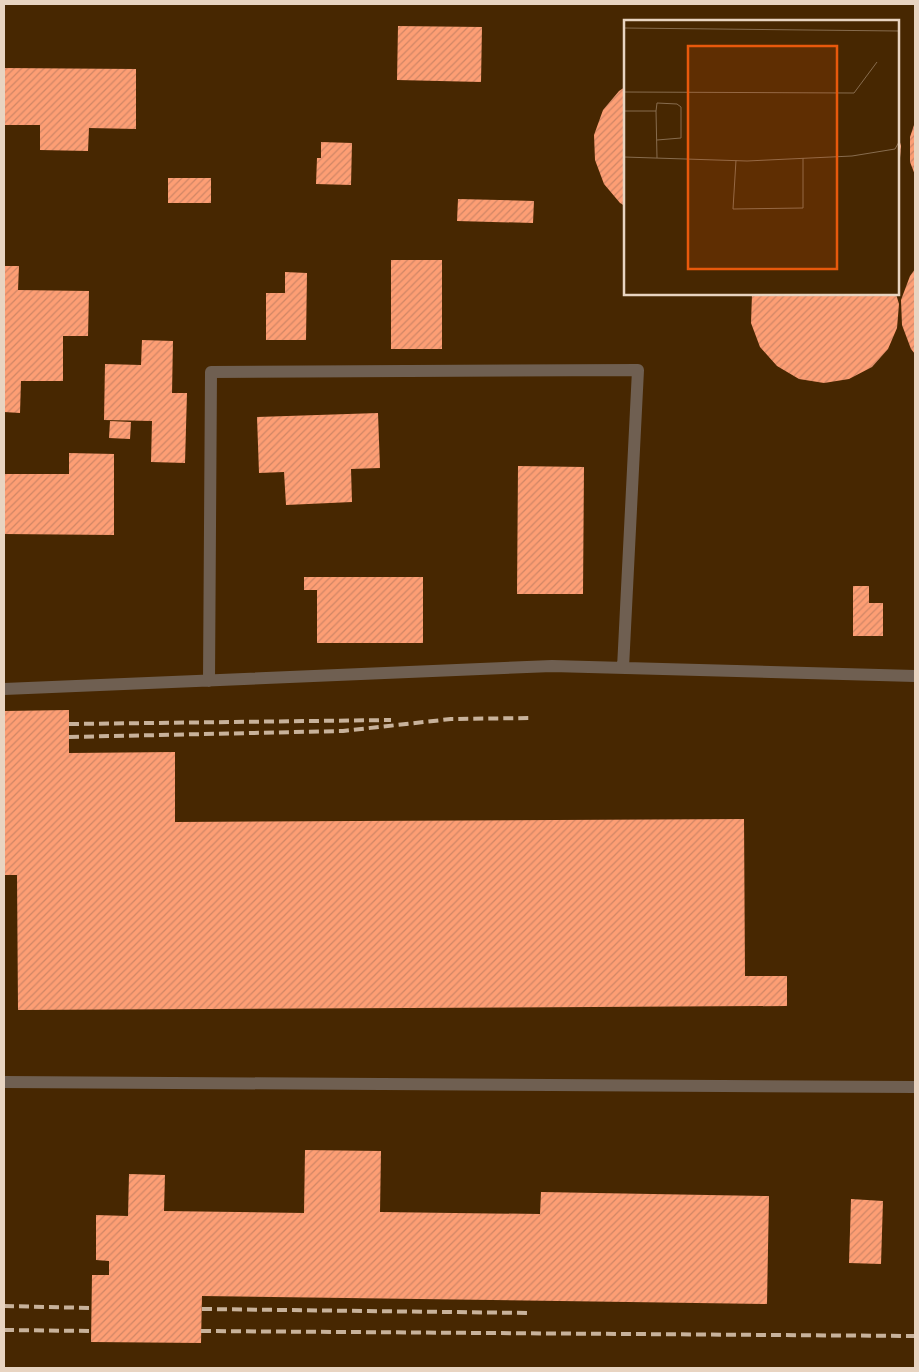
<svg xmlns="http://www.w3.org/2000/svg" width="919" height="1372" font-family="'PT Sans',sans-serif">
  <defs>
    <pattern id="building-hatch" width="6" height="6" patternUnits="userSpaceOnUse" patternTransform="scale(1.25)"><rect width="6" height="6" fill="#fd9e74"/><path d="M-1 1l2-2M0 6l6-6M5 7l2-2" fill="none" stroke="#cf8666"/></pattern>
  </defs>
  <rect width="100%" height="100%" fill="#472701"/>
  <path fill="url(#building-hatch)" d="M398,26L482,27L481,82L397,80Z
    M4,68L136,69V129L89,128L88,151L40,150V125H4Z
    M625,87V206L620,203L604,184L595,160L594,135L603,110L619,91Z
    M915,122V175L910,162V137Z
    M898,135L901,146L899,170H898Z
    M321,142L352,143L351,185L316,184L317,158H321Z
    M168,178H211V203H168Z
    M458,199L534,201L533,223L457,221Z
    M391,260H442V349H391Z
    M4,266H19L18,290L89,291L88,336H63V381H21L20,413L4,412Z
    M915,269V354L911,349L902,325L901,300L910,276Z
    M285,272L307,273L306,340H266V293H285Z
    M752,294H896L899,304L897,328L888,349L872,367L849,379L824,383L799,379L777,366L760,347L751,323Z
    M142,340L173,341L172,393H187L185,463L151,462L152,421L104,420L105,364L141,365Z
    M378,413L380,468L351,469L352,502L286,505L284,472L259,473L257,417Z
    M110,421L131,422L130,439L109,438Z
    M69,453L114,454V535L4,534V474H69Z
    M518,466L584,467L583,594H517Z
    M304,577H423V643H317V590H304Z
    M853,586H869V603H883V636H853Z
    M69,710V753L175,752V822L744,819L745,976H787V1006L18,1010L17,875H4V711Z
    M305,1150L381,1151L380,1212L540,1214L541,1192L769,1196L767,1304L202,1296L201,1343L91,1342L92,1275H109V1261L96,1260V1215L128,1216L129,1174L165,1175L164,1211L304,1213Z
    M851,1199L883,1201L881,1264L849,1263Z"/>
  <g fill="none" stroke-linecap="round" stroke-linejoin="round">
    <path stroke="#6f5f51" stroke-width="12" d="M209,681L211,372L638,370L623,668
      M4,689L552,666L915,676
      M4,1082L915,1087"/>
    <path stroke="#c8b29b" stroke-width="4" stroke-dasharray="10 5" stroke-linecap="butt" d="M69,724L391,720
      M69,737L343,731L451,719L530,718
      M4,1306L91,1308
      M202,1309L529,1313
      M4,1330L91,1331
      M201,1331L915,1336"/>
  </g>
  <g transform="translate(624 20)">
    <rect width="275" height="275" fill="#472701"/>
    <path fill="none" stroke="#876c4e" stroke-width="1" d="M0,8L275,11M0,72L230,73L253,42M0,91H32L33,83L53,84L57,87V118L33,120M32,91L33,138M0,137L123,141L228,136L271,129L275,122M112,140L109,189L179,188V138"/>
    <path fill="#e8590c" fill-opacity="0.15" stroke="#e8590c" stroke-width="2.5" d="M64,26H213V249H64Z"/>
    <rect width="275" height="275" fill="none" stroke="#e8d4c1" stroke-width="2.5"/>
  </g>
  <rect width="919" height="1372" fill="none" stroke="#e8d4c1" stroke-width="10"/>
</svg>
